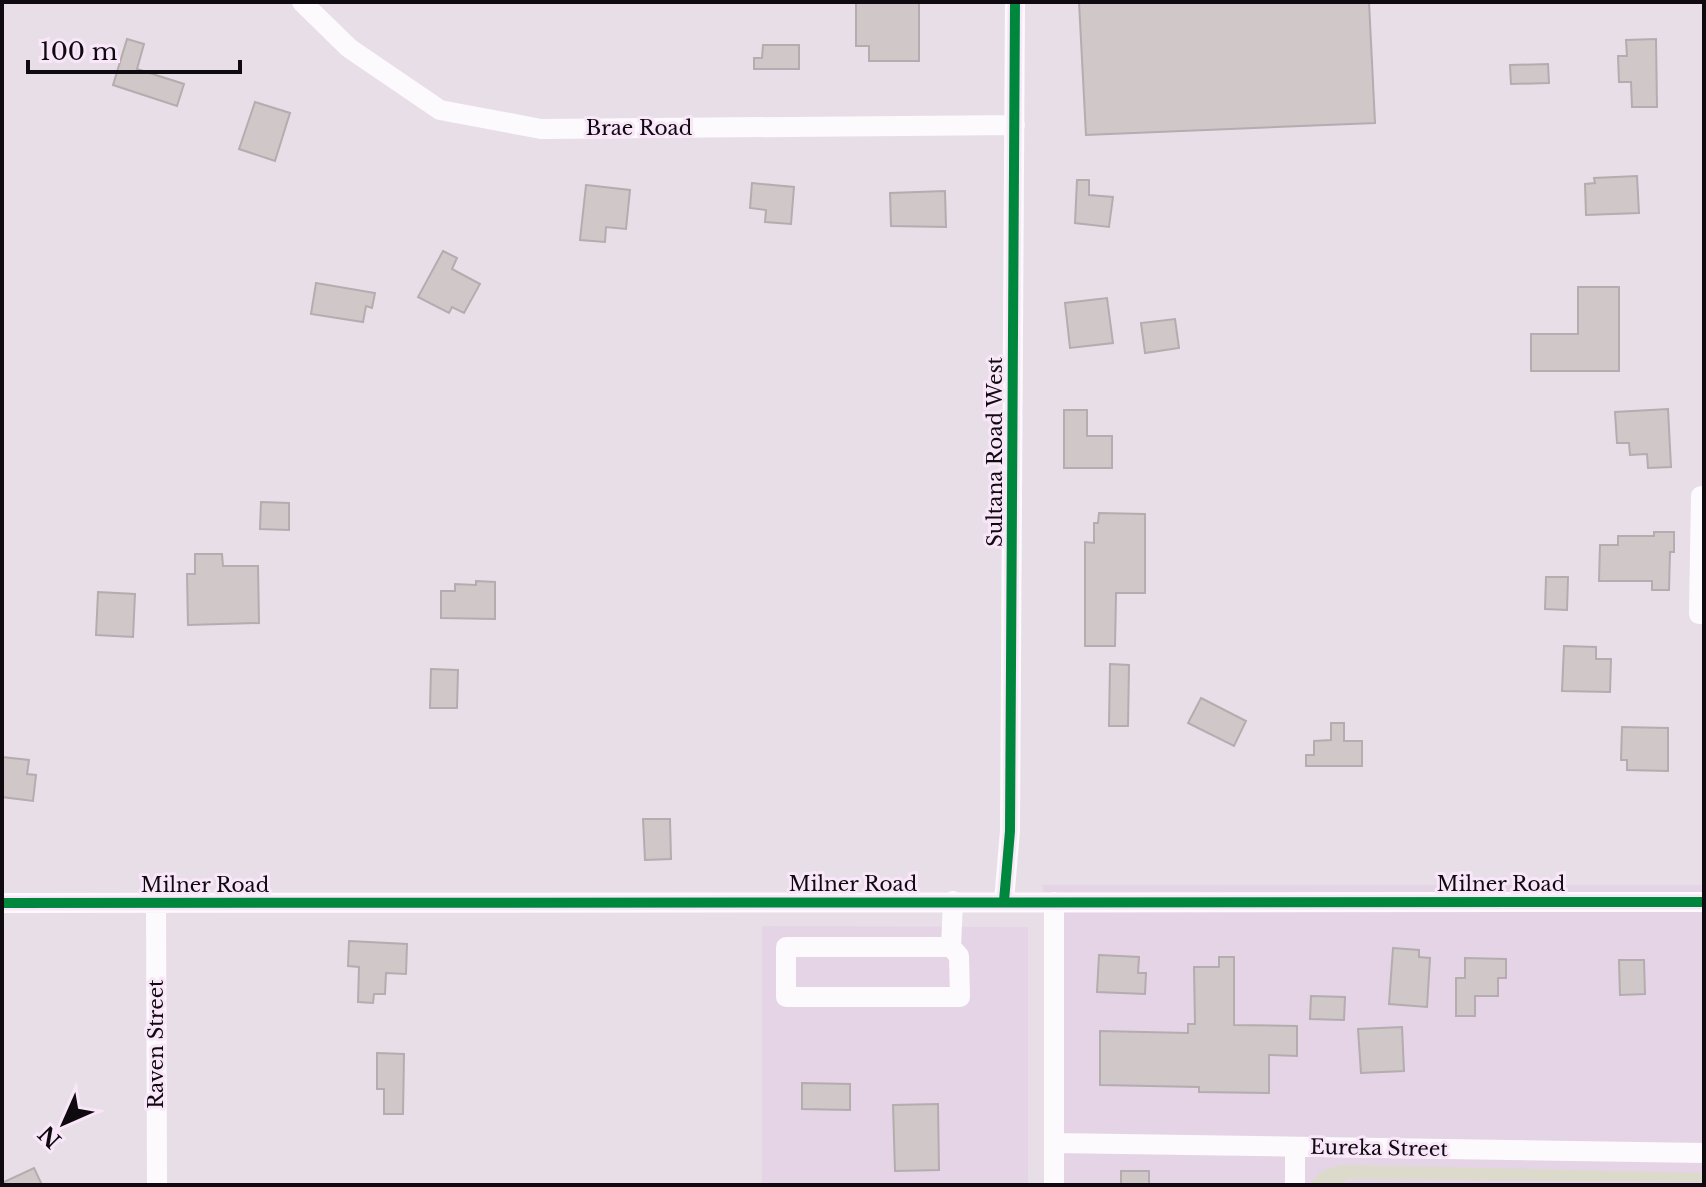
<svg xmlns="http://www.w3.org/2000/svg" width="1706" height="1187" font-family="'Libre Baskerville',serif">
  <rect width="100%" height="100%" fill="#e8dee8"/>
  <path fill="#e5d4e5" d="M1043,885H1704V1185H1053Z
    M762,926L1028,927V1185H762Z"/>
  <path fill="#dbdacb" d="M1344,1165L1704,1173V1182L1347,1179L1342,1185H1310C1318,1171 1329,1167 1344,1165Z"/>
  <path fill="#cfc7c8" stroke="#b4acae" stroke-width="2" d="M856,2H919V61H869V46H856Z
    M1079,2H1369L1375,123L1086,135Z
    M127,39L144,44L137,69L184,84L177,106L113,85Z
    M1656,39L1657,107H1632L1631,82H1619L1618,56H1627L1626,40Z
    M763,45H799V69H754V58H762Z
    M1548,64L1549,83L1511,84L1510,65Z
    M255,102L290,113L275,161L239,149Z
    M1637,176L1639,213L1586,215L1585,184L1595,183L1594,178Z
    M1077,180H1089V195L1113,197L1109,227L1075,223Z
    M752,183L794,187L791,224L765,222L766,210L750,208Z
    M586,185L630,190L626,229L606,227L605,242L580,240Z
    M945,191L946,227L891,226L890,193Z
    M443,251L457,258L452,269L480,284L464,313L452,307L449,313L418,297Z
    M316,283L375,293L372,308L366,306L363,322L311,314Z
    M1578,287H1619V371H1531V334H1578Z
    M1107,298L1113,343L1070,348L1065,303Z
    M1175,319L1179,348L1145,353L1141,323Z
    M1668,409L1671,467L1648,468L1647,454L1630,455L1629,443H1617L1615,412Z
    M1064,410H1087V436H1112V468H1064Z
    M261,502L289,503V530L260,529Z
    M1099,513L1145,514V593H1116L1115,646H1085V542L1094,543V523H1098Z
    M1654,532H1674V552H1670L1669,590H1652V581H1599L1600,545H1618V536H1654Z
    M195,554H222L223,566H258L259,623L188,625L187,574H195Z
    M1546,577H1568L1567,610L1545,609Z
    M476,581L495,582V619L441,618V591H455V584L476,585Z
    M98,592L135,594L133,637L96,635Z
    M1564,646L1596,647V659H1611L1610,692L1562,691Z
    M1110,664L1129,665L1128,726H1109Z
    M431,669L458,670L457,708H430Z
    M1201,698L1246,721L1234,746L1188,723Z
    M1331,723H1344V741H1362V766H1306V755H1314V741L1331,740Z
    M1622,727L1668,728V771L1627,770V760H1621Z
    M2,757L29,760L27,774L36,775L33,801L2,797Z
    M643,819H670L671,859L645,860Z
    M349,941L407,944L406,974L386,973L385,994H374L373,1003L358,1002L359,967L348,966Z
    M1393,948L1419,950V957L1430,958L1427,1007L1389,1004Z
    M1099,955L1139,957L1138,973H1146L1145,994L1097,992Z
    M1219,957H1234V1025L1297,1026V1056L1269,1055V1093L1199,1092V1087L1100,1085V1031L1188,1033V1024H1195L1194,967H1219Z
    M1465,958L1506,959V978H1498V996H1475V1016H1456V978H1465Z
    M1619,960H1644L1645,994L1620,995Z
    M1311,996L1345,997L1344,1020L1310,1019Z
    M1402,1027L1404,1071L1361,1073L1358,1029Z
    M377,1053L404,1054L403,1114H384V1089H377Z
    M802,1083L850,1084V1110L802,1109Z
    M938,1104L939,1170L895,1171L893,1105Z
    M34,1168L42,1185H2V1183Z
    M1121,1171H1149V1185H1121Z"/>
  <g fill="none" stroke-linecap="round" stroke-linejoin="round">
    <path stroke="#fcfafc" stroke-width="20" d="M302,2L349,48L440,110L541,129L1015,125
      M1704,496H1701L1699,614H1704
      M1004,901L1010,831L1015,2
      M2,903L1704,902
      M156,903L157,1185
      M951,947L959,956L960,997H786V947H951L953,901
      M1054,1143L1704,1153
      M1295,1147V1185
      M1054,1185V902"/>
    <g stroke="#f9e7f9" stroke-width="15">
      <path id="cycleway" d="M1004,901L1010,831L1015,2
        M2,903L1704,902"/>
    </g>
    <use href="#cycleway" stroke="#00873e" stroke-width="10"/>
  </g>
  <g text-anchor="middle" stroke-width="6" stroke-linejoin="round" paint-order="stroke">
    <g font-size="20" fill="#0f0a10" stroke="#f9e7f9">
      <text x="639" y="135">Brae Road</text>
      <text transform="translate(995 452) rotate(-90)" y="7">Sultana Road West</text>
      <text x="853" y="891">Milner Road</text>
      <text x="1501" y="891">Milner Road</text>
      <text x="205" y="892">Milner Road</text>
      <text transform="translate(156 1044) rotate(-90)" y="7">Raven Street</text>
      <text transform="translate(1379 1148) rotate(1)" y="7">Eureka Street</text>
    </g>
  </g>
  <rect width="1706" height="1187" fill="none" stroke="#0f0a10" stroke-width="8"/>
  <g transform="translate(64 1123) rotate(225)" stroke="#f9e7f9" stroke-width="6" paint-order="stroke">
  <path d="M0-6L14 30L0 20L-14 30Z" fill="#0f0a10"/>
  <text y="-12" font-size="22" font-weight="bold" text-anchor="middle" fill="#0f0a10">N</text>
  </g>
  <path d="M28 60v12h212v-12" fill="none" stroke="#0f0a10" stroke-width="4"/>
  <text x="40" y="60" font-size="24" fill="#0f0a10" stroke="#f9e7f9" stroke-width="6" paint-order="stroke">100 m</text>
</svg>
